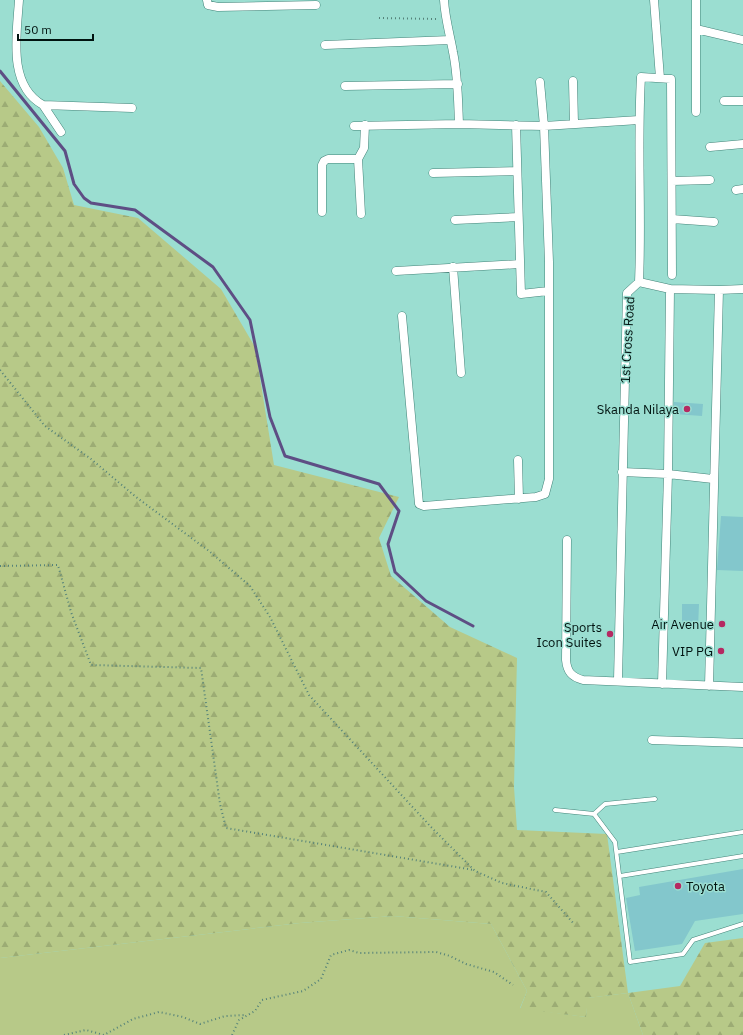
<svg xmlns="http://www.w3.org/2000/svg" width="743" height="1035" font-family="'IBM Plex Sans',sans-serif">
  <defs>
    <pattern id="forest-firs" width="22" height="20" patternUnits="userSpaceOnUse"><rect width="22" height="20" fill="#b7c988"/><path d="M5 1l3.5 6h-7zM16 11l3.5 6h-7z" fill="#9cac74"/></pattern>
  </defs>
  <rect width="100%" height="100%" fill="#9bded1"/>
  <path fill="#b7c988" d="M393,916L491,924L527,991L520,1008L586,1017L587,998L628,993L643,1035H0V958L300,923Z"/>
  <path fill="url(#forest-firs)" d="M0,81L39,127L63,168L74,205L138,218L221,289L255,347L274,465L399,497L379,538L391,576L450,627L517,658L514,787L517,830L607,834L628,993L680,986L705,943L743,938V1035H643L628,993L588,998L586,1017L520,1009L527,991L491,924L393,916L300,923L0,958Z"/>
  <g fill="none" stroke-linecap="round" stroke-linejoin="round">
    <path stroke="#5e4e84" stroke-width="3" d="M0,71L65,151L74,184L84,198L91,203L135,210L213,267L250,320L270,417L285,456L379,484L399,511L388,544L395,572L426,601L473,626"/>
  </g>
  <path fill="#83c7cc" d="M674,402L703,404L702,416L674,414Z
    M721,516L743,517V571L717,570Z
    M682,604H699L698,629H682Z
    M743,869V914L695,921L682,944L635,951L626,898L640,895L639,887Z"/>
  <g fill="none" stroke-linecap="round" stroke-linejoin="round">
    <g stroke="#438479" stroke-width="5">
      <path id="service" d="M555,810L594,814L615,842L630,962L683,954L693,940L743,924
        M594,814L605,804L655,799
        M617,852L743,832
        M620,876L743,856"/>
    </g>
    <g stroke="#438479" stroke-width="9">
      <path id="minor" d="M19,0C17,33 7,85 43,105L132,108
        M207,0L208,5L218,7L316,5
        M654,0L660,78
        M696,29L743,40
        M325,45L450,40
        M573,81L574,124
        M540,82L544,126L639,120
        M345,86L458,84
        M724,101H743
        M43,105L61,132
        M696,112V0
        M516,125L521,294L548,291
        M354,126L459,124
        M710,147L743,144
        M433,173L517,171
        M672,181L710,180
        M736,190L743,189
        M322,212V165L324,161L328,159H358
        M361,214L358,159L364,148L365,125
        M672,219L714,222
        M455,220L518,217
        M453,267L461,373
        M396,271L520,264
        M639,282L670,289
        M402,316L419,504L424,506L536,497L545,494L549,479V262L544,126L459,124C458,100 458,76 453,52C450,35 445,18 444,0
        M518,460L519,499
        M622,472L668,474L713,479
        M567,540L566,660C567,672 572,677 583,680L743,687
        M618,680L627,293L639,282C642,214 637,146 641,77L671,79L672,275
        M662,684L668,474L670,289L719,290
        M709,686L719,290L743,289
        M652,740L743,743"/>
    </g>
    <path stroke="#548279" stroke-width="2" stroke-dasharray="1 3" stroke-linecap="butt" d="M379,18L438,19
      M0,370L45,426L91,459L136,497L209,551L250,586L270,617L309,695L431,827L475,871L502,883L546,892L574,924
      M0,566L58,565L71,612L91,665L201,668L220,804L226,828L474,870
      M64,1035L86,1030L104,1035L133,1019L159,1012L183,1017L200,1024L225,1016L246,1015
      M232,1035L239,1020L255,1011L262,1000L303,991L321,979L331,955L349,950L359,953L436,952L450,956L466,964L494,972L513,985"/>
    <use href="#service" stroke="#fff" stroke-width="4"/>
    <use href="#minor" stroke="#fff" stroke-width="8"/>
  </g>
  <g fill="#b52962" stroke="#9bded1" stroke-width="1.5">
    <circle cx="687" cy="409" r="4"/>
    <circle cx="722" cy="624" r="4"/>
    <circle cx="610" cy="634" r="4"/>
    <circle cx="721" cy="651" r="4"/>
    <circle cx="678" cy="886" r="4"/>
  </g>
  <g text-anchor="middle" stroke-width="3" stroke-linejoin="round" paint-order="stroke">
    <g font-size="13" fill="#001310" stroke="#9bded1">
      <text transform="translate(627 340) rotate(-87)" y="5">1st Cross Road</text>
    </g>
    <g font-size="13" fill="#001310" stroke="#9bded1" text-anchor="end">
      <text x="679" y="414">Skanda Nilaya</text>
      <text x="714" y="629">Air Avenue</text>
      <text x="602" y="632">Sports<tspan x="602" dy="15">Icon Suites</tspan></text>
      <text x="713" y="656">VIP PG</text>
      <text x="686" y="891" text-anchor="start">Toyota</text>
    </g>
  </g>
  <path d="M18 34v6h75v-6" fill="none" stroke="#001310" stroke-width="2"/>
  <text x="24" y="34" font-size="12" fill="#001310" stroke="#9bded1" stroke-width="3" paint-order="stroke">50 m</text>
</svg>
